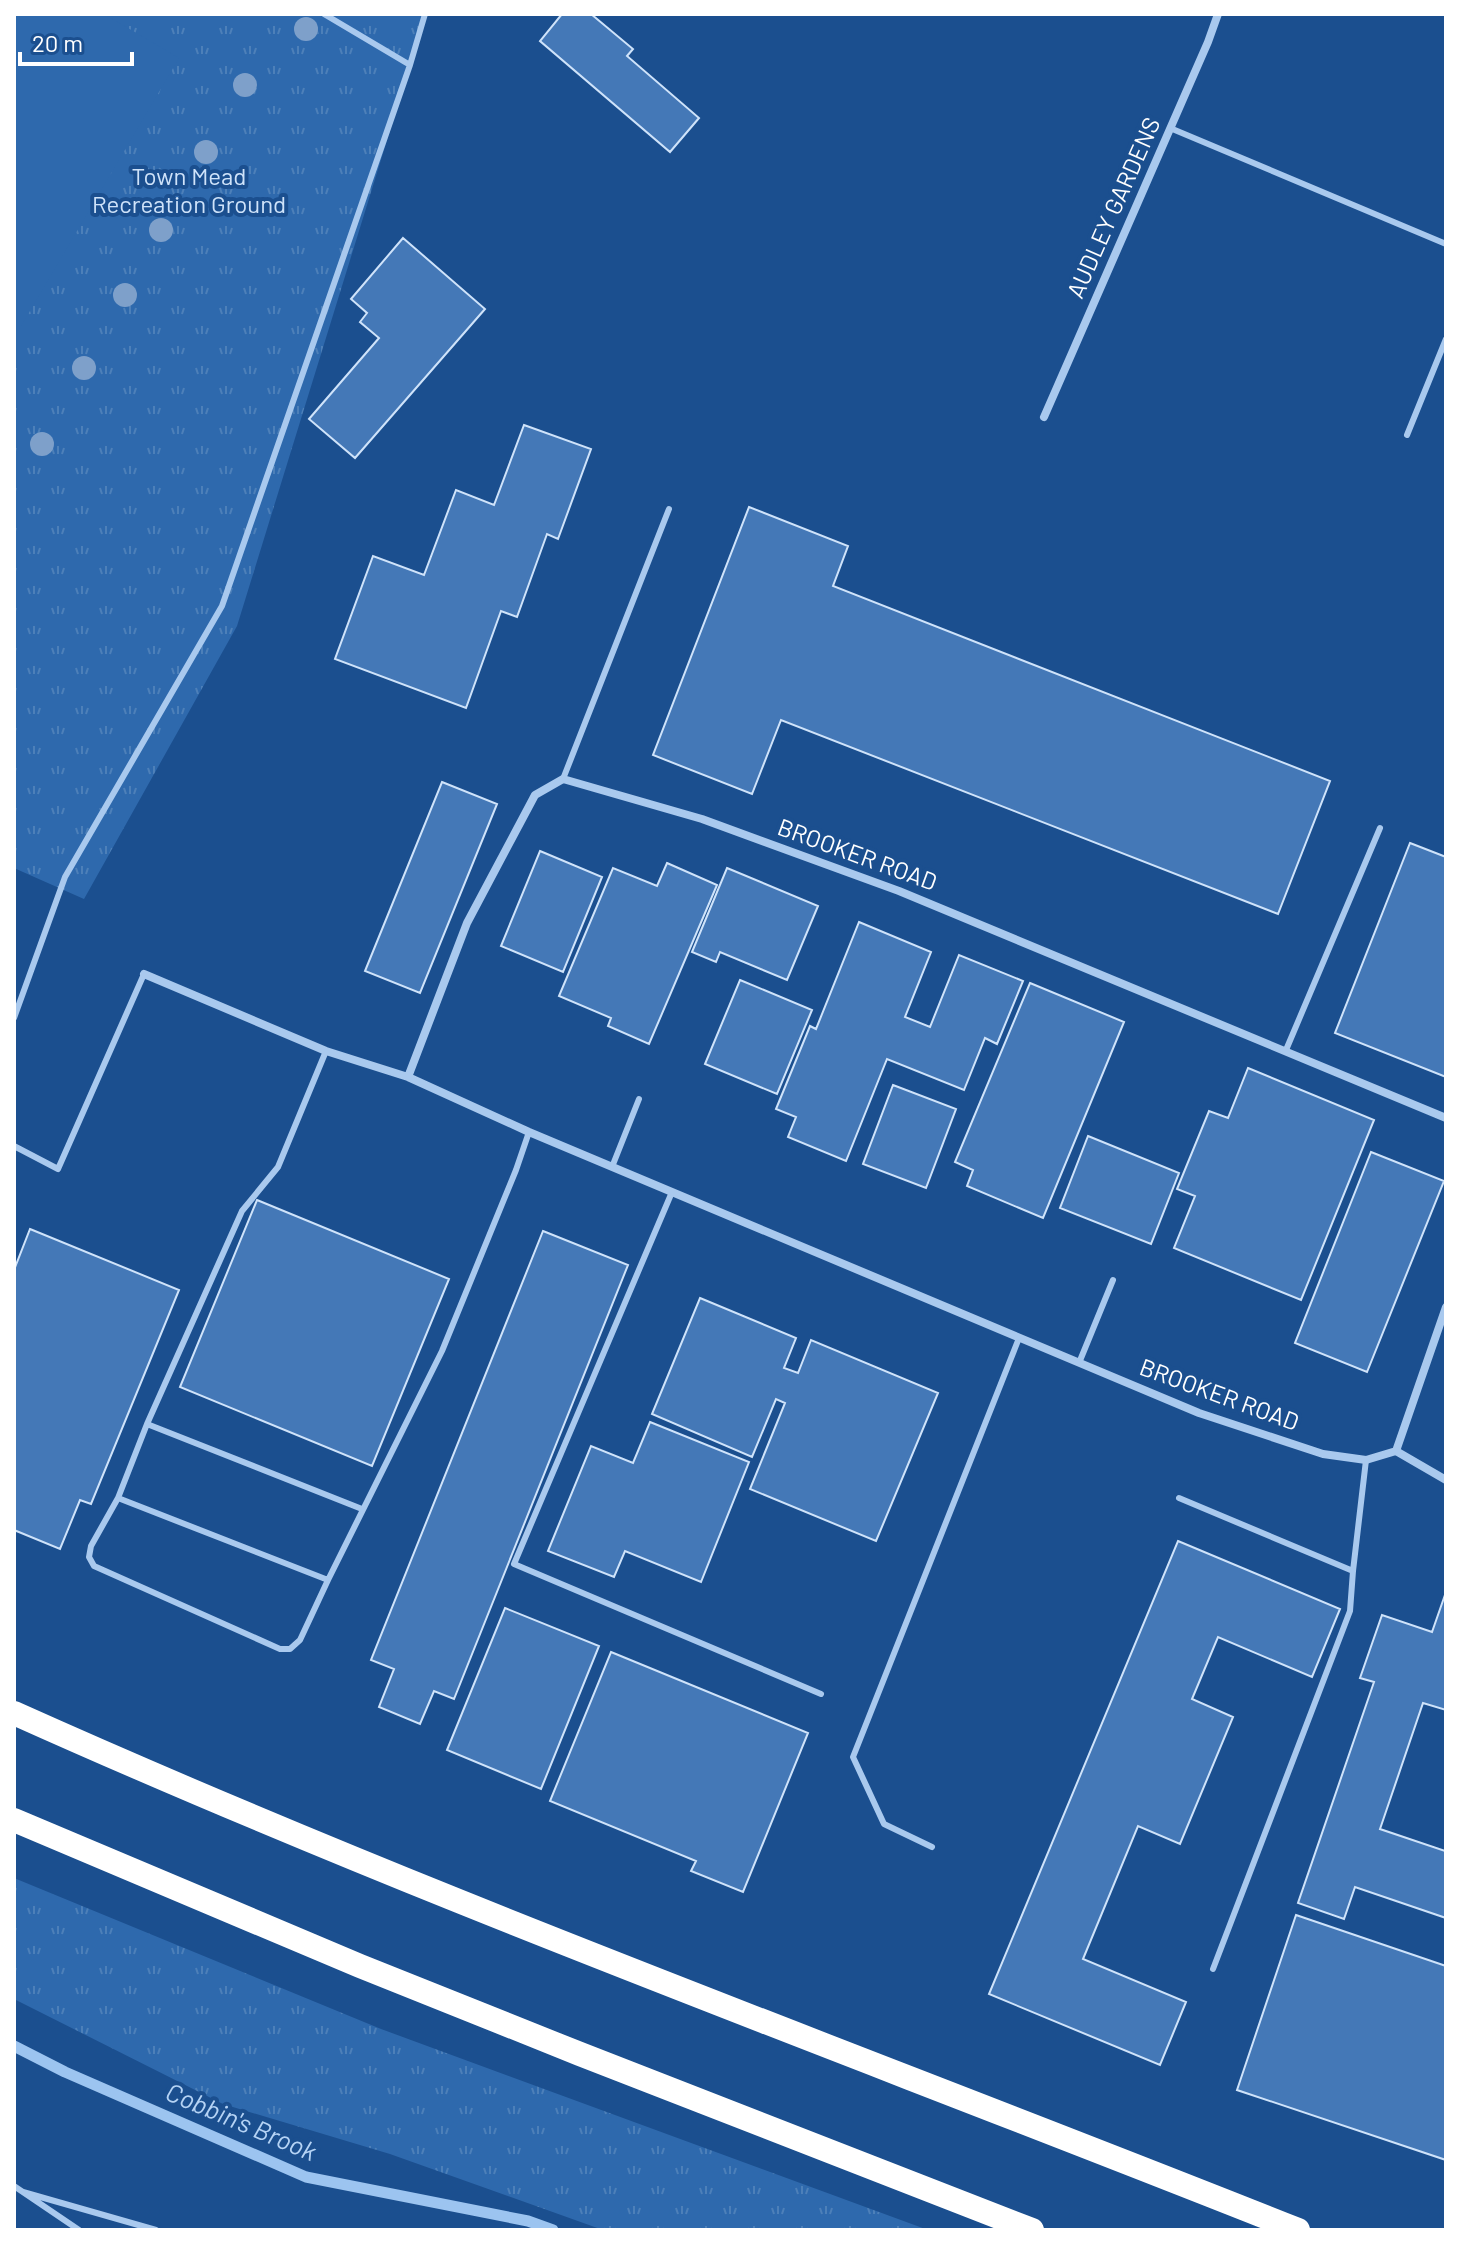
<svg xmlns="http://www.w3.org/2000/svg" width="1460" height="2244" font-family="Barlow,sans-serif">
  <defs>
    <pattern id="grass-tufts" width="24" height="20" patternUnits="userSpaceOnUse" patternTransform="scale(2)"><rect width="24" height="20" fill="#2e69ad"/><path d="M3 7l-1-3M5 7V3M7 7l1-3M15 17l-1-3M17 17v-4M19 17l1-3" fill="none" stroke="#4d80b9"/></pattern>
  </defs>
  <rect width="100%" height="100%" fill="#1b4f8f"/>
  <path fill="url(#grass-tufts)" d="M14,14H426L237,626L84,899L14,868Z
    M14,1878L381,2029L928,2230H603L390,2154L223,2104L14,1999Z"/>
  <path fill="#2e69ad" d="M14,14H104L179,58L14,338Z"/>
  <g fill="none" stroke-linecap="round" stroke-linejoin="round">
    <path stroke="#9cc4f0" stroke-width="11" d="M14,2046L65,2072L306,2177L528,2221L553,2230"/>
  </g>
  <path fill="#4478b7" stroke="#cfe3fa" stroke-width="2" d="M562,14H591L633,49L627,56L699,118L670,152L540,41Z
    M403,238L485,309L355,458L309,419L379,338L360,322L367,313L351,299Z
    M524,425L591,449L558,539L547,534L517,617L501,611L466,708L335,659L373,556L424,575L456,490L494,505Z
    M749,507L848,546L833,586L1330,781L1278,914L781,720L752,794L653,755Z
    M442,782L497,804L420,993L365,971Z
    M1410,843L1446,857V1077L1335,1033Z
    M540,851L602,877L563,972L501,946Z
    M667,863L717,885L649,1044L608,1026L611,1018L559,996L613,868L657,886Z
    M727,868L818,906L787,980L720,952L716,962L692,952Z
    M859,922L931,952L905,1017L930,1027L959,955L1023,981L997,1044L985,1038L964,1090L887,1059L846,1161L788,1137L796,1117L776,1109L810,1026L816,1029Z
    M740,980L812,1010L777,1094L705,1064Z
    M1030,983L1124,1022L1043,1218L967,1186L973,1170L955,1162Z
    M1248,1068L1374,1120L1301,1300L1174,1248L1195,1196L1177,1189L1209,1111L1228,1118Z
    M893,1085L956,1109L926,1188L863,1164Z
    M1088,1136L1179,1173L1151,1244L1060,1208Z
    M1371,1152L1444,1181L1367,1372L1295,1343Z
    M257,1200L449,1279L372,1466L180,1387Z
    M30,1229L179,1290L91,1504L80,1500L60,1549L14,1530V1270Z
    M543,1231L628,1265L454,1699L434,1691L420,1724L379,1707L394,1669L371,1660Z
    M700,1298L796,1338L784,1368L798,1373L811,1340L938,1393L876,1541L750,1489L785,1403L776,1399L752,1457L652,1414Z
    M650,1422L749,1462L701,1582L625,1551L614,1577L548,1551L591,1446L633,1463Z
    M1178,1541L1340,1609L1312,1677L1218,1637L1192,1699L1233,1717L1180,1844L1138,1826L1083,1959L1186,2002L1160,2065L989,1994Z
    M1446,1592V1710L1423,1703L1380,1829L1445,1851L1446,1847V1918L1355,1887L1344,1919L1298,1903L1374,1682L1360,1678L1382,1615L1432,1632Z
    M505,1608L599,1646L541,1789L447,1750Z
    M611,1652L808,1733L743,1892L691,1871L696,1861L550,1801Z
    M1296,1915L1446,1966V2160L1237,2090Z"/>
  <g fill="none" stroke-linecap="round" stroke-linejoin="round">
    <path stroke="#a9c9ee" stroke-width="6" d="M324,14L410,65
      M1170,128L1446,244
      M1407,435L1446,339
      M563,779L669,509
      M14,1018L65,877L222,606L410,65L425,14
      M1286,1050L1380,828
      M326,1051L278,1167L242,1211L147,1424L118,1498L328,1580L442,1351L516,1170L529,1132
      M14,1146L58,1169L144,974
      M612,1167L639,1099
      M672,1192L514,1564L821,1694
      M1079,1363L1113,1280
      M147,1424L362,1509
      M118,1498L91,1546L89,1557L94,1566L280,1649H290L300,1640L328,1580
      M1179,1498L1353,1571
      M932,1847L884,1824L853,1757L1019,1338
      M1213,1969L1350,1611L1353,1571L1366,1460
      M14,2186L79,2230
      M23,2192L156,2230"/>
    <path stroke="#a9c9ee" stroke-width="8" d="M1044,417L1208,42L1218,14
      M144,974L326,1051L408,1077L529,1132L1199,1413L1323,1454L1366,1460L1396,1451
      M408,1077L467,923L535,795L563,779L702,819L899,891L1446,1118
      M1396,1451L1446,1307
      M1396,1451L1446,1480"/>
    <path stroke="#fff" stroke-width="24" d="M14,1713C435,1902 869,2059 1298,2230
      M14,1820L360,1966L580,2054L1032,2230"/>
  </g>
  <g fill="#7ea0ca">
    <circle cx="306" cy="29" r="12"/>
    <circle cx="245" cy="85" r="12"/>
    <circle cx="206" cy="152" r="12"/>
    <circle cx="161" cy="230" r="12"/>
    <circle cx="125" cy="295" r="12"/>
    <circle cx="84" cy="368" r="12"/>
    <circle cx="42" cy="444" r="12"/>
  </g>
  <g text-anchor="middle" stroke-width="8" stroke-linejoin="round" paint-order="stroke">
    <g font-size="24" fill="#cfe3fa" stroke="#1b4f8f">
      <text x="189" y="185">Town Mead<tspan x="189" dy="28">Recreation Ground</tspan></text>
    </g>
    <g font-size="24" fill="#fff" stroke="#1b4f8f">
      <text transform="translate(1114 208) rotate(-66)" y="8">AUDLEY GARDENS</text>
      <text transform="translate(857 855) rotate(20)" y="8">BROOKER ROAD</text>
      <text transform="translate(1219 1395) rotate(20)" y="8">BROOKER ROAD</text>
    </g>
    <g font-size="26" font-style="italic" fill="#b5d3f5" stroke="#1b4f8f">
      <text transform="translate(241 2122) rotate(23)" y="9">Cobbin's Brook</text>
    </g>
  </g>
  <rect width="1460" height="2244" fill="none" stroke="#ffffff" stroke-width="32"/>
  <path d="M20 52v12h112v-12" fill="none" stroke="#ffffff" stroke-width="4"/>
  <text x="32" y="52" font-size="24" fill="#ffffff" stroke="#1b4f8f" stroke-width="6" paint-order="stroke">20 m</text>
</svg>
